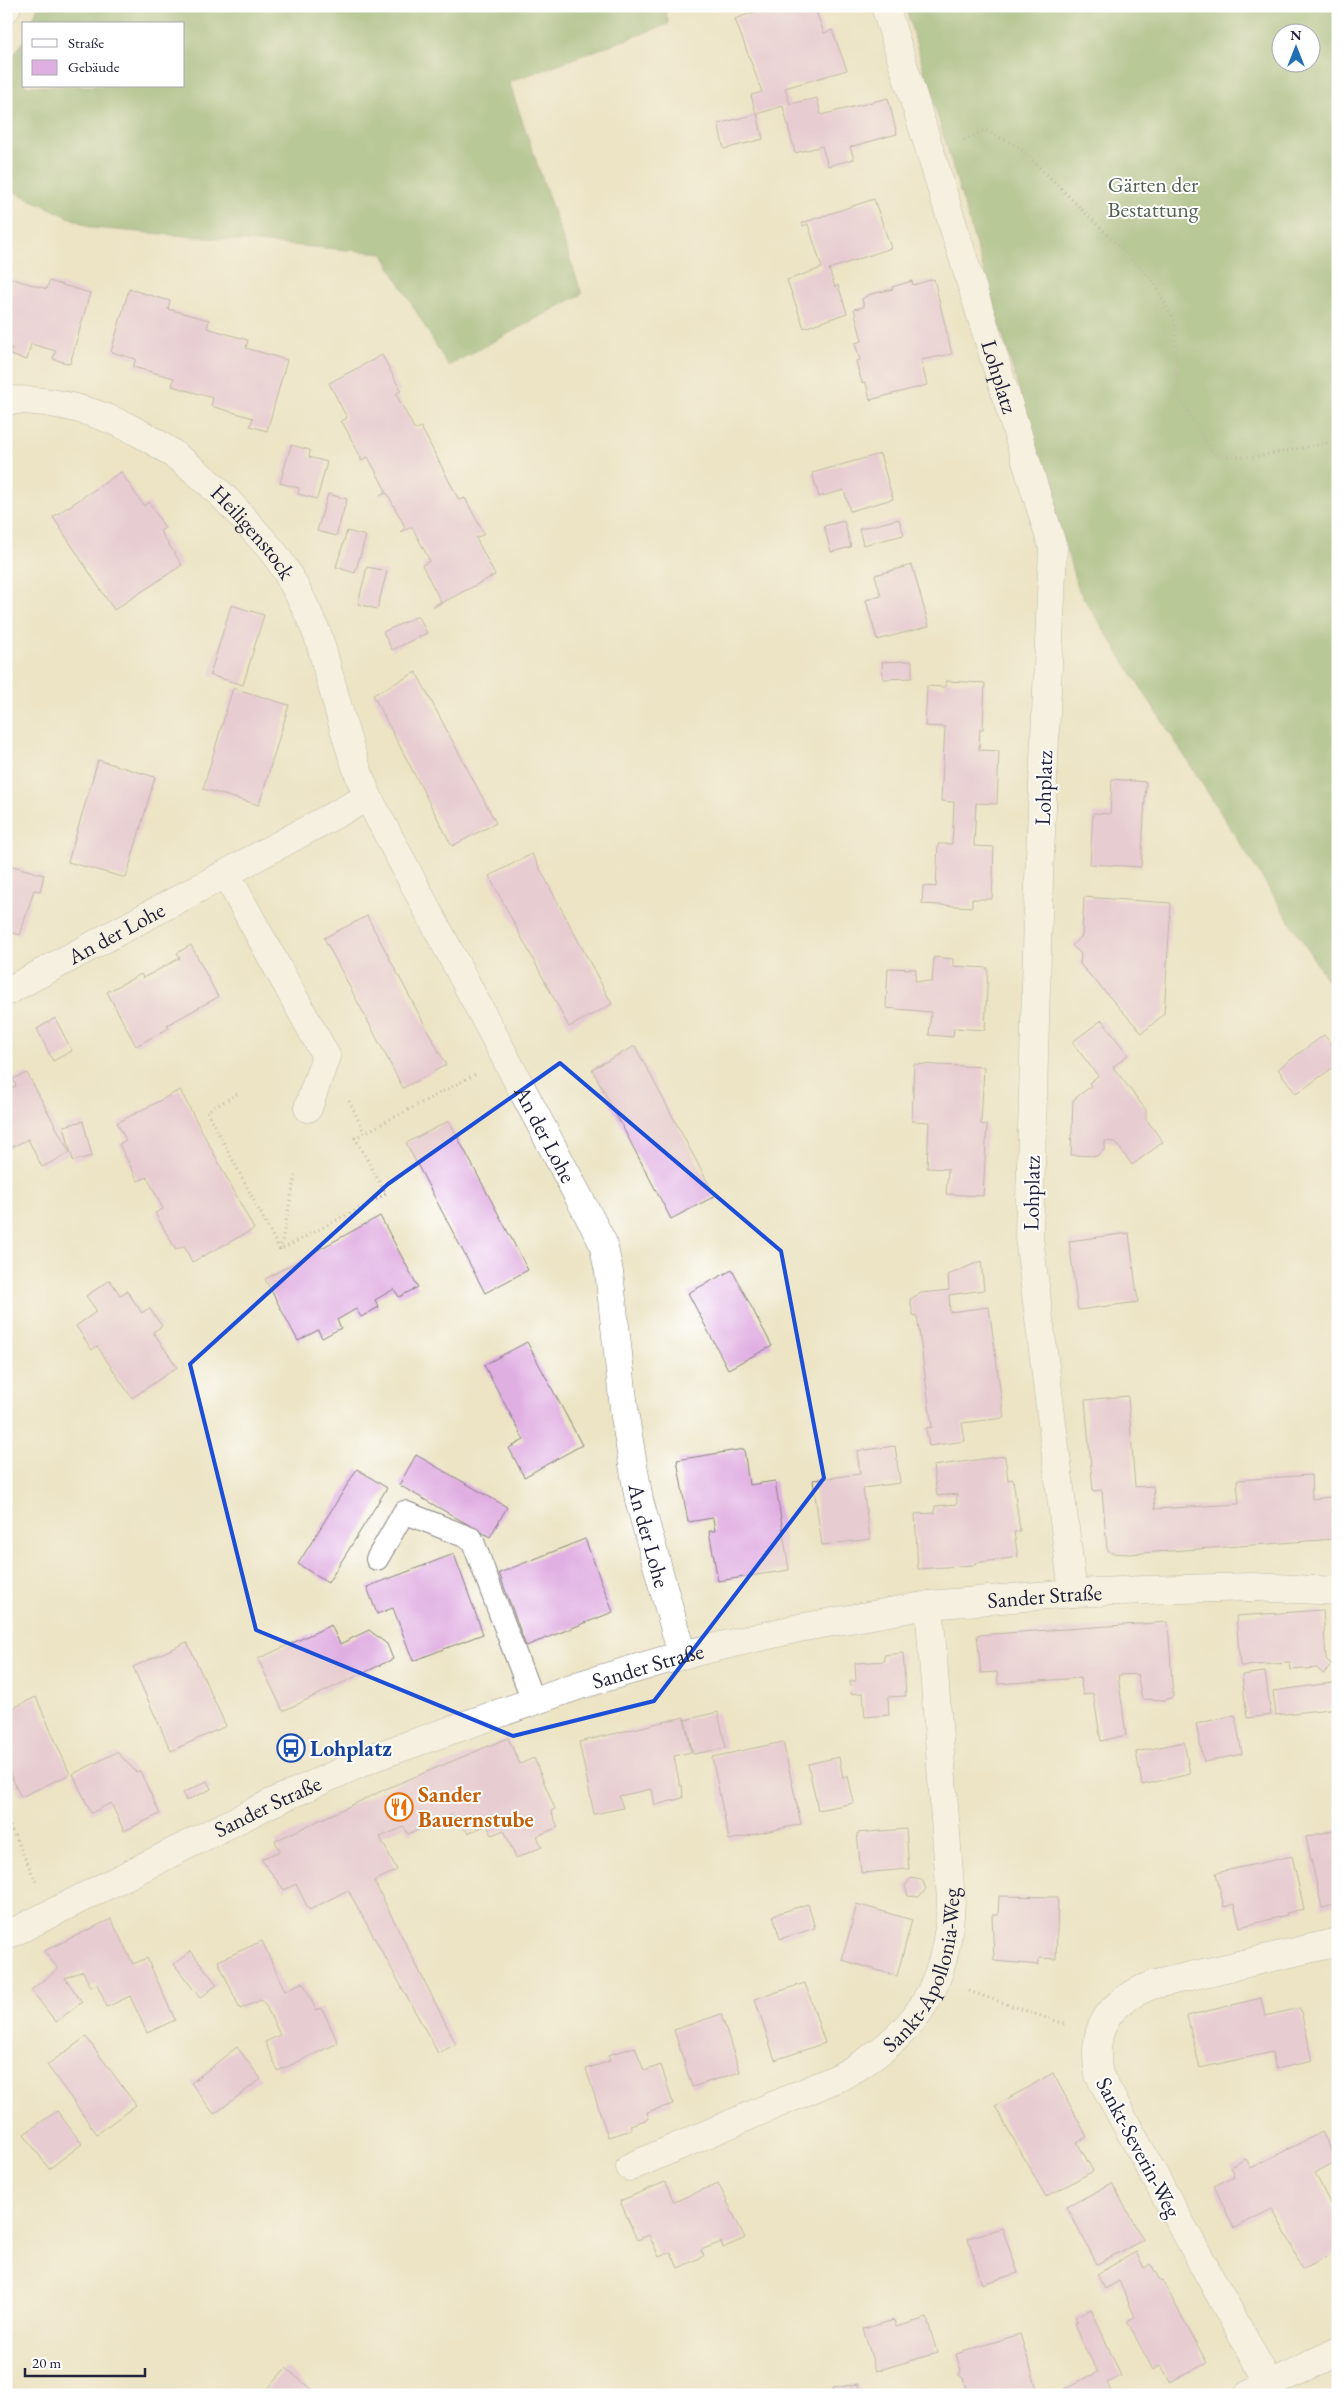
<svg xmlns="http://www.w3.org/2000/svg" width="1344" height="2401" font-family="'EB Garamond',serif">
  <rect width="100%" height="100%" fill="#fff"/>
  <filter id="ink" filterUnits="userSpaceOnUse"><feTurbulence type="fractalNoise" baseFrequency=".02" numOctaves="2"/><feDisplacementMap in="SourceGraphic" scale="10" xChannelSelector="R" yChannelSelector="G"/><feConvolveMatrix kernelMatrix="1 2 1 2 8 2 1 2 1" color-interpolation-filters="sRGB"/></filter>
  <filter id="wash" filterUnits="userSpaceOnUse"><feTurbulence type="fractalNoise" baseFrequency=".0096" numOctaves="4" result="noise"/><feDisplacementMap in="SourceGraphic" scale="20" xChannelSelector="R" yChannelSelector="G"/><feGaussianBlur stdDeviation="1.12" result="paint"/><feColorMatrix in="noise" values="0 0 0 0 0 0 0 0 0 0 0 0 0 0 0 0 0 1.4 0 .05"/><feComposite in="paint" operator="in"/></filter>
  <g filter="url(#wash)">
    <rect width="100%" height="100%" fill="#ece4c5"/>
    <path fill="#7aa660" stroke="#4e644e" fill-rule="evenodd" d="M38,6H664L669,24L509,82L582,294L448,366L382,253L92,228L6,188V67L24,40V86H184V24H31Z
      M905,6H1338V997L1078,589ZM1282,32H1312V62H1282Z"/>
    <g id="blocks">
      <path fill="#e0afe2" d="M770,6H814L824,33L832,30L847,70L785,88L790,104L817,98L821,115L888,98L897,134L850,147L854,159L828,166L822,146L795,153L783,106L757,114L763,139L724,149L718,124L756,114L751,95L762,92L735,19Z
        M874,199L891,248L829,269L835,287L838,285L847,313L804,328L787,280L822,268L808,224L803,226L802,223Z
        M6,277L47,289L49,281L90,293L70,364L53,359L56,351L31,344L27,360L10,355L12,348L6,346Z
        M934,279L952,354L921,360L927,385L870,400L866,382L862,383L856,361L860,360L855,343L862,341L854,309L864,307L862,299L868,295L893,289L892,287L912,281L913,285Z
        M129,289L170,301L168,309L209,320L207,328L248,340L246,348L287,360L267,431L250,426L253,418L211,406L213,398L172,386L174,378L133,367L136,359L111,352Z
        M382,355L401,391L396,394L415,430L421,427L459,500L465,498L484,534L476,538L495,575L434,607V605L441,602L422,565L430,561L412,527L401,532L405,527L387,493L379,496L386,491L368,457L361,461V458L343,423L340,422L347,418L329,383Z
        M291,445L310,450L309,457L327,462L317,499L298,494L299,488L280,483Z
        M880,454L893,499L850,511L844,490L819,497L812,473Z
        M121,472L144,506L149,502L165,528L160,531L182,565L114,610L53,517Z
        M328,494L347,499L336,536L317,531Z
        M899,519L904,535L863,545L859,529Z
        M844,521L851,547L831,552L824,526Z
        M347,531L366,536L355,573L336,567Z
        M912,565L929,626L877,640L866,600L881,596L875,575Z
        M367,567L387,571L377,609L358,604Z
        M231,605L264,615L243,685L210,675Z
        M418,616L427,633L392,650L383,632Z
        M912,661V678L883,679L882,662Z
        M416,672L496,823L452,846L373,695Z
        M946,681L985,683L983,729H980L979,750L999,751L997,804L976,803L974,846L994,847L992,899H972V907L922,904L923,886L936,887L938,844H952L954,802L941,801L945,727L925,726L927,686L945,687Z
        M233,688L289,705L259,805L203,789Z
        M98,760L155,777L126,878L68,862Z
        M1112,779L1146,782L1141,867L1090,864L1093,813L1110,814Z
        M532,854L612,1004L569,1027L489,876Z
        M6,864L44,875L40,891L34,890L20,935L6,931Z
        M1084,897L1171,903L1164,1014L1142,1033L1080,964L1081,954L1072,945L1082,936Z
        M367,916L446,1065L403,1088L324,938Z
        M191,945L218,997L167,1025L169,1028L136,1046L107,992L141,974L143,978L180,958L177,953Z
        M934,957L953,959V966L988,968L985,1030L954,1028L953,1037L929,1035L931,1012L886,1008L888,968L916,969L915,981L932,982Z
        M55,1018L72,1051L53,1061L37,1029Z
        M1102,1020L1128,1055L1113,1067L1146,1110V1119L1163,1142L1132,1165L1115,1142L1105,1141V1149L1097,1156L1071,1155L1073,1100L1091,1086L1089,1083L1098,1076L1072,1042Z
        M1324,1035L1338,1053V1064L1296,1094L1278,1069Z
        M635,1046L715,1196L671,1219L592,1069Z
        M914,1064L984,1067L981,1124L987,1125L983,1196L946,1194L948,1169L927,1168L929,1122L912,1121Z
        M27,1073L70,1153L42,1167L28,1139L6,1150V1091L16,1086L13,1079Z
        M180,1090L254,1229L192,1262L184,1246L176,1250L155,1213L163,1209L147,1177L138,1181L119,1144L126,1140L117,1123Z
        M83,1121L92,1156L73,1161L64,1126Z
        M449,1121L528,1270L485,1293L406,1143Z
        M380,1216L418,1287L399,1297L394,1289L375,1300L379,1307L361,1317L356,1309L337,1320L341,1328L322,1338L318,1330L298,1341L265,1279Z
        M1129,1233L1138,1302L1078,1310L1069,1241Z
        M981,1261L984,1290L949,1295L950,1312L989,1307L1004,1418L962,1423L965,1441L929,1446L926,1428L932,1427L917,1316L913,1315L910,1299L921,1293L949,1290L948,1275Z
        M732,1270L772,1346L728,1369L688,1293Z
        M110,1280L120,1295L127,1291L142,1313L149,1308L162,1326L153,1332L177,1367L132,1398L97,1346L92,1350L76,1326L97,1311L86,1296Z
        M527,1342L582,1445L524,1477L509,1448L524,1440L484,1365Z
        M1128,1396L1135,1487L1153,1486L1155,1509L1239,1504L1237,1480L1311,1475L1312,1499L1331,1497L1335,1539L1129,1554L1111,1553L1107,1549L1102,1490L1093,1491L1085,1400Z
        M895,1446L900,1483L863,1488L870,1539L822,1545L813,1480L860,1474L857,1451Z
        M744,1449L749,1485L775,1481L789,1570L718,1581L709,1531H715L713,1518L688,1522L677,1460Z
        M416,1455L507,1507L490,1537L399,1485Z
        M1005,1456L1008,1480L1013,1479L1020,1531L1014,1532L1018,1557L975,1563V1565L918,1569L915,1514L935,1513V1506L957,1504V1494L937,1496L933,1466Z
        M357,1469L387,1488L328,1583L298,1564Z
        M585,1539L613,1612L526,1646L499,1573Z
        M454,1554L483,1634L413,1661L393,1608L377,1614L367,1587Z
        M1323,1610L1326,1659L1332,1665L1323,1674L1317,1668L1291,1670L1290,1663L1240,1666L1236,1616Z
        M1168,1622L1173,1697L1165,1700L1142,1699L1137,1674L1118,1675L1126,1735L1101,1741L1093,1693L1083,1695L1080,1678L998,1684L997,1672L981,1673L977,1635Z
        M331,1625L340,1644L369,1630L387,1644L393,1659L283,1711L258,1659Z
        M187,1642L226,1726L171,1751L133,1667Z
        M903,1653L906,1696L888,1697L889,1715L865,1717L863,1693L851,1694L850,1681H856L855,1663L885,1661L884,1655Z
        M1265,1672L1271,1715L1247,1718L1242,1675Z
        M1338,1682V1708L1276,1715L1273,1691Z
        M36,1697L70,1774L21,1797L6,1765V1711Z
        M718,1712L726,1748L693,1754L685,1720Z
        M1235,1715L1242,1754L1204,1762L1196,1724Z
        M684,1717L691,1752L674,1756L680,1786L682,1785L683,1798L655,1805L652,1789L619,1796L623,1808L594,1814L579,1742Z
        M508,1738L520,1764L534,1758L555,1809L551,1811L558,1827L537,1836L542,1847L516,1858L504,1830L492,1835L487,1825L468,1833L452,1815L408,1834L404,1827L380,1837L397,1870L374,1881L456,2044L438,2053L348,1890L309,1910L296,1884L284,1890L261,1859L280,1851L275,1841L390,1787Z
        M783,1742L801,1824L729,1840L712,1757Z
        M1184,1742L1190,1774L1142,1785L1136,1752Z
        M117,1752L136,1772L140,1771L160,1814L124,1831L111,1803L91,1813L73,1774Z
        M839,1757L843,1778L848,1776L854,1803L818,1810L808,1764Z
        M207,1781L211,1789L186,1801L183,1793Z
        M906,1829L909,1869L861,1873L857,1833Z
        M1338,1829V1904L1322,1908L1306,1837Z
        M1292,1856L1304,1909L1286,1913L1287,1915L1240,1927L1234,1904L1224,1907L1216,1873Z
        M911,1878L922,1880L926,1889L919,1897L908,1896L905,1886Z
        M999,1896L1058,1897L1056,1959L1039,1958V1965L994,1961L992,1915H998Z
        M808,1904L815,1928L780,1939L773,1915Z
        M857,1904L912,1920L897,1976L842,1960Z
        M111,1919L133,1964L147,1958L175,2020L147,2033L130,1996L107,2007L97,1984L90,1987L83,1971L65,1978L82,2002L56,2022L31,1990L58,1969L44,1951Z
        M262,1941L285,1991L303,1982L316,2010L322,2008L338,2043L278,2071L265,2042L280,2035L264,2002L261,2000L240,2009L218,1961Z
        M191,1951L217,1985L200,1998L174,1964Z
        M1338,1976V1993H1337L1333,1977Z
        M805,1983L825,2043L775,2060L755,1999Z
        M1261,1998L1265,2016L1300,2008L1313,2061L1276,2069L1272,2052L1200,2068L1187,2016Z
        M721,2014L740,2072L692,2087L674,2030Z
        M86,2037L136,2105L97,2134L47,2065Z
        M237,2047L261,2079L214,2114L191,2083Z
        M635,2047L644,2071L661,2065L673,2104L647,2112L649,2119L630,2125L632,2130L608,2137L586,2069L610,2061L608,2055Z
        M1053,2073L1087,2137L1077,2142L1093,2171L1046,2197L995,2106Z
        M57,2111L82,2144L49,2169L24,2134Z
        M1322,2132L1337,2161L1315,2173L1338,2219V2251L1302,2269L1290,2242L1272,2209L1234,2228L1214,2186L1234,2176L1230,2167L1246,2159L1251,2168Z
        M665,2182L674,2202L718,2183L745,2238L723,2248L721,2242L701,2250L704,2256L678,2268L671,2252L659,2257L649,2235L637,2240L620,2201Z
        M1112,2183L1143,2240L1097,2264L1067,2207Z
        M1002,2228L1018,2273L982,2284L968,2238Z
        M1136,2252L1144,2268L1151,2264L1160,2281L1162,2280L1207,2363L1170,2382L1161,2365L1153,2370L1127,2321L1135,2317L1119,2281L1105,2289L1097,2274Z
        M1091,2309L1121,2376L1107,2383L1113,2395H1066L1064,2389L1098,2372L1080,2339L1081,2338L1075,2323L1078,2322L1075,2317Z
        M927,2318L937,2353L876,2371L863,2329L894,2320L896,2327Z
        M1020,2334L1039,2395H968L963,2378L959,2375L961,2370L956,2354Z
        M286,2368L318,2395H271L266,2390Z
        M858,2384L861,2395H835L833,2388Z"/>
    </g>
  </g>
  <g filter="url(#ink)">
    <use href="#blocks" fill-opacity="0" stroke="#878380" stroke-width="1"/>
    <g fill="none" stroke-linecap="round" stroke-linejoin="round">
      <g stroke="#878380" stroke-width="24">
        <path id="lane" d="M377,1559L404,1512L472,1539L533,1701"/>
      </g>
      <g stroke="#878380" stroke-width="29">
        <g id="street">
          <path id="s1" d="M885,6L1053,548L1039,879L1029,1237L1073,1593"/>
          <path d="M6,9L7,6"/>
          <path id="s2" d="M6,400C107,398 189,453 252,528C261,539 272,549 279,560C293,581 306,608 316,631C322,645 325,663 330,678C341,719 351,758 368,797"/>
          <path d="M226,874L326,1056L308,1108"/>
          <path id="s3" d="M6,992L368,797L603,1243L609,1272L625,1417L639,1500L682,1655"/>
          <path id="s4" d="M630,2167L840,2077C916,2036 948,1987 951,1900L929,1605"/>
          <path d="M1269,2384L1099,2075C1090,2028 1109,2002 1152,1985L1338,1942"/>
          <path d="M1248,2395L1338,2351"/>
        </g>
      </g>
      <g stroke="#878380" stroke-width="29">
        <g id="secondary">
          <path id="s5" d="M6,1936L271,1803L377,1756L580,1685L682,1655L799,1628L929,1605L1073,1593L1145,1590L1252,1587L1338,1591"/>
        </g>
      </g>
      <path stroke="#878380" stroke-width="3" stroke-dasharray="1 4" stroke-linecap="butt" d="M964,140L985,130L1020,148L1152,279L1175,322L1176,393L1215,456L1255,457L1338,441
        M237,1094L207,1111L280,1250L386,1194L355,1138L476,1074
        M349,1101L364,1132
        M280,1250L296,1173
        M6,1817L36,1882
        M969,1991L1067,2025"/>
      <use href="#lane" stroke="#fff" stroke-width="22"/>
      <use href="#street" stroke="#fff" stroke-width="28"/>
      <use href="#secondary" stroke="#fff" stroke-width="28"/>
    </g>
  </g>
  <path d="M0 0H1344V2401H0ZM560,1063L781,1251L824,1478L654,1701L513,1736L256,1630L190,1364L388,1184Z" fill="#ece4c5" fill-opacity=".55" fill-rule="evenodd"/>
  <path fill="none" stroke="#1d4ed8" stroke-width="4" stroke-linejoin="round" d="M560,1063L781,1251L824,1478L654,1701L513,1736L256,1630L190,1364L388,1184Z"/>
  <defs>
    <g id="bus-ring" transform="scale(1.4375)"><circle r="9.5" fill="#fff" stroke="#1a4fb4" stroke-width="1.5"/><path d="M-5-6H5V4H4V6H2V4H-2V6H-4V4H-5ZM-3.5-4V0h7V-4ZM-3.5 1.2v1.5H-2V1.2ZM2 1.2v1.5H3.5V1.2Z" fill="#1a4fb4"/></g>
    <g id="restaurant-ring" transform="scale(1.4375)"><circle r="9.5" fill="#fff" stroke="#e8710a" stroke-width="1.5"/><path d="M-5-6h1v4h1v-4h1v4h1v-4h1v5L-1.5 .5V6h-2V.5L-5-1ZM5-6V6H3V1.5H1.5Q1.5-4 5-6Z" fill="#e8710a"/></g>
  </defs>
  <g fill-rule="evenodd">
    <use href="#bus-ring" x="291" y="1748"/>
    <use href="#restaurant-ring" x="399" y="1807"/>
  </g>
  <g text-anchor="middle" stroke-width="4" stroke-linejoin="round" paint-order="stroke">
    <g font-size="22" fill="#52614f" stroke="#fff">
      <text x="1153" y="192">Gärten der<tspan x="1153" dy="25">Bestattung</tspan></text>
    </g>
    <g font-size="22" fill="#22223b" stroke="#fff">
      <text dy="8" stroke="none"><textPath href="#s1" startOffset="388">Lohplatz</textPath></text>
      <text dy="8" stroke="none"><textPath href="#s2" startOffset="291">Heiligenstock</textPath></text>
      <text transform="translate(1043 788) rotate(-88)" y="8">Lohplatz</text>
      <text dy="8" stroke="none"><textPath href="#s3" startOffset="125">An der Lohe</textPath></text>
      <text dy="8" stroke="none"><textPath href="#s3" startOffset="792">An der Lohe</textPath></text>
      <text transform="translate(1031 1193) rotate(-89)" y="8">Lohplatz</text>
      <text dy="8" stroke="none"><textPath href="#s3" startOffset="1212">An der Lohe</textPath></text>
      <text dy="8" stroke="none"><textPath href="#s5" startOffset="1102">Sander Straße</textPath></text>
      <text dy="8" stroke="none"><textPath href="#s5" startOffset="698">Sander Straße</textPath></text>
      <text dy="8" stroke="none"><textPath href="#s5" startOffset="292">Sander Straße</textPath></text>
      <text dy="8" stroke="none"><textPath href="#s4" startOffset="372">Sankt-Apollonia-Weg</textPath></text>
      <text transform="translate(1139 2147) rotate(62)" y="8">Sankt-Severin-Weg</text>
    </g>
    <g font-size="22" font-weight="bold" fill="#164399" stroke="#fff" text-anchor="start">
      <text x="310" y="1756">Lohplatz</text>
    </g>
    <g font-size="22" font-weight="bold" fill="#c56008" stroke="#fff" text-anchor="start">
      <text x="418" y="1802">Sander<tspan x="418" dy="25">Bauernstube</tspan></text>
    </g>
  </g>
  <rect width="1344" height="2401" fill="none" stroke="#fff" stroke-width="25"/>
  <rect x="22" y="22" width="162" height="65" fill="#ffffff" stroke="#a7a7b1"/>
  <rect x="32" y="39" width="25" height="8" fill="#ffffff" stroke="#a7a7b1"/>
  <text x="68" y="48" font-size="15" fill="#22223b">Straße</text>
  <rect x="32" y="60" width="25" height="15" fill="#e0afe2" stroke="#a7a7b1"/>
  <text x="68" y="72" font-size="15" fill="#22223b">Gebäude</text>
  <g transform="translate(1296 48)"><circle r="24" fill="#ffffff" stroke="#a7a7b1"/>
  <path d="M0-4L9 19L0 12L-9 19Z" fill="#1f6fb2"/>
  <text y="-8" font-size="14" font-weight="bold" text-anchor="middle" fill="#22223b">N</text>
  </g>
  <path d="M25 2368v8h120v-8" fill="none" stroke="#22223b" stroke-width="2.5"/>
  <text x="32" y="2368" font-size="15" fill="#22223b" stroke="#ffffff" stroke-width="4" paint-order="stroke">20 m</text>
</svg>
